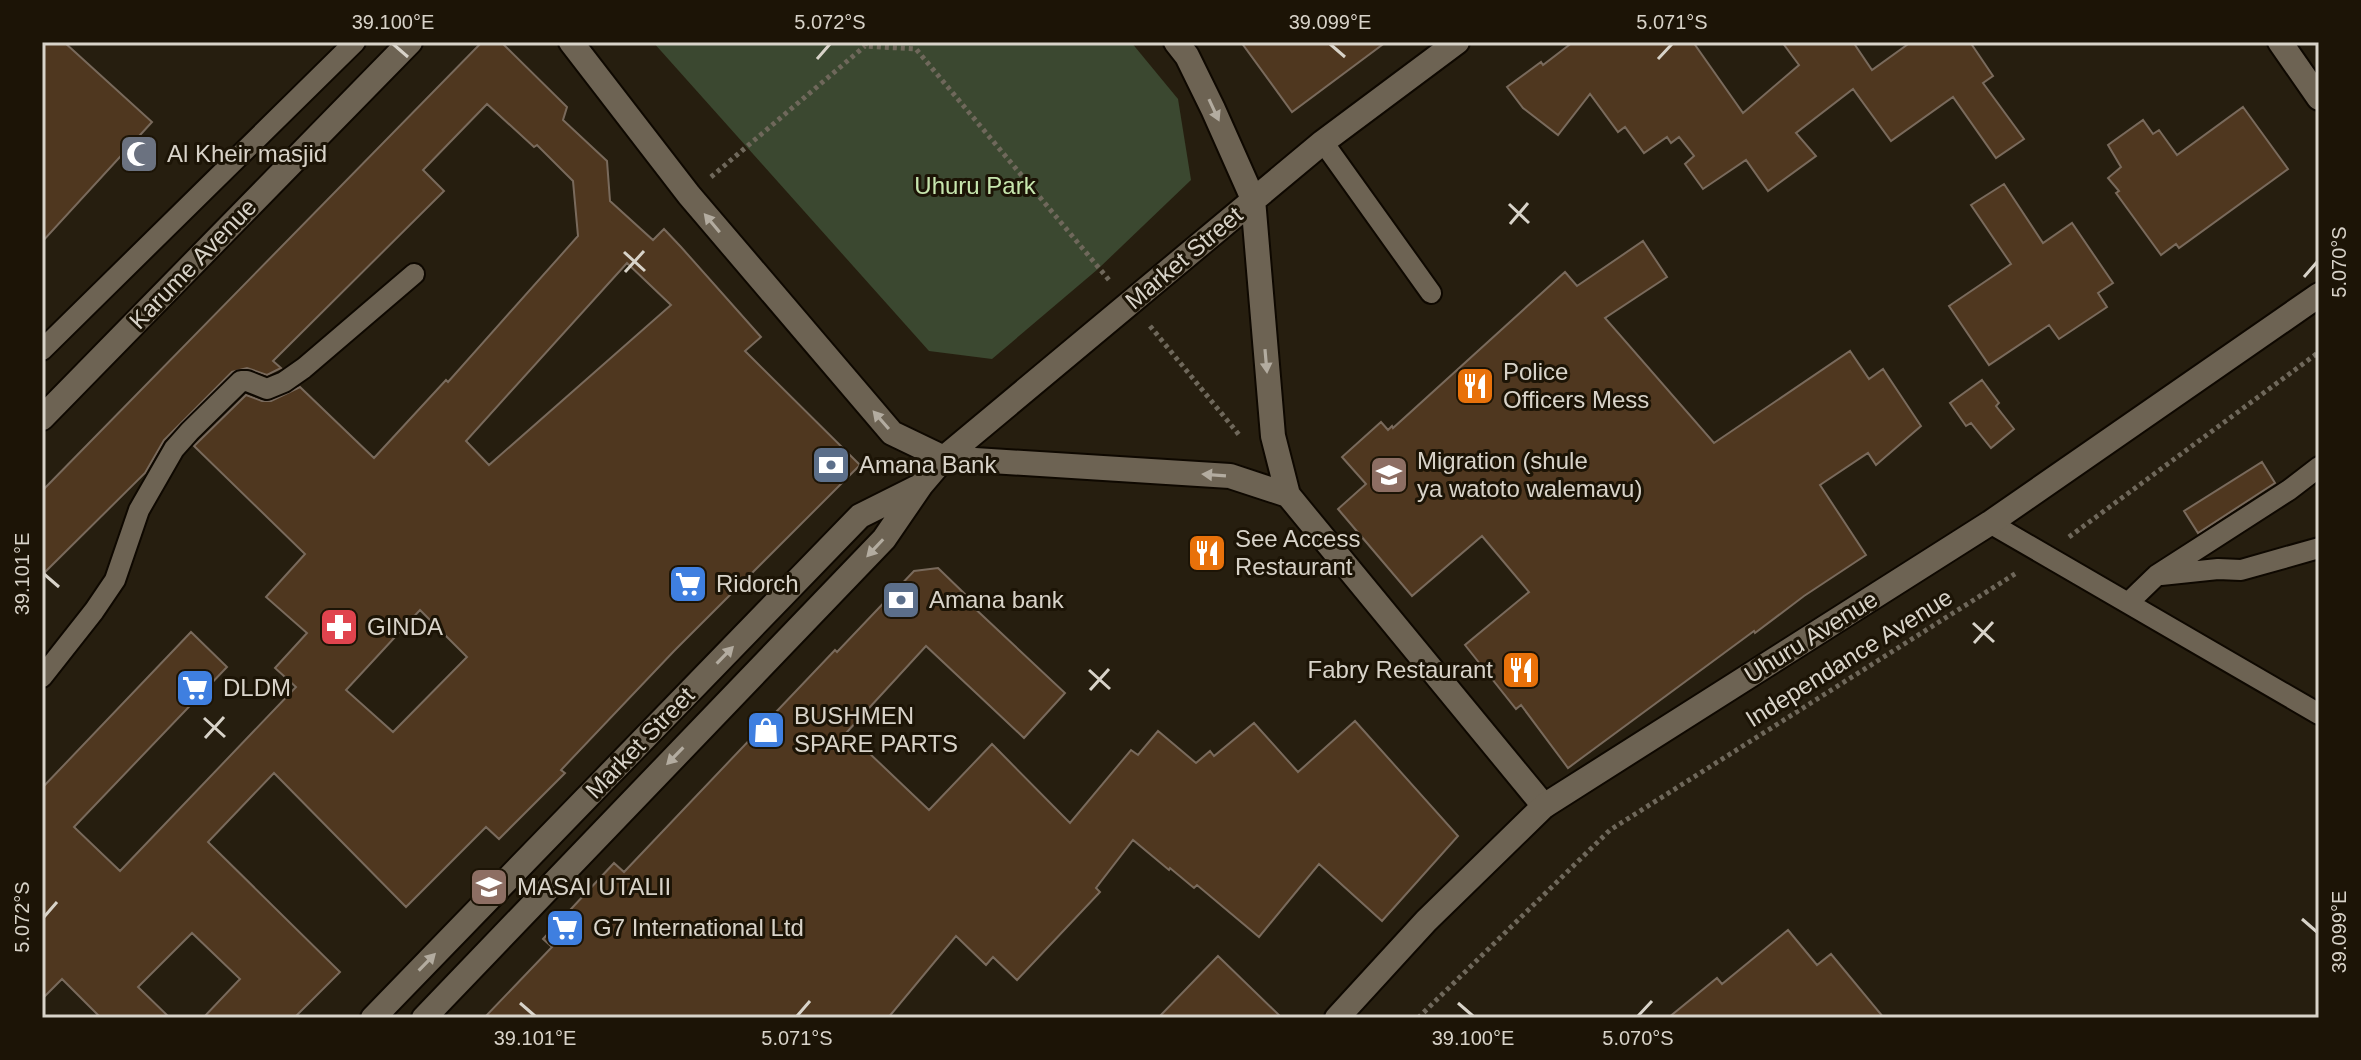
<svg xmlns="http://www.w3.org/2000/svg" width="2361" height="1060" font-family="Helvetica,sans-serif">
  <rect width="100%" height="100%" fill="#261e0f"/>
  <path fill="#3b4830" d="M653,42H1131L1178,99L1191,180L1098,269L992,359L929,351Z"/>
  <path fill="#4f371f" stroke="#796a5c" stroke-width="2" fill-rule="evenodd" d="M42,42H64L152,122L42,242Z
    M482,42H501L567,107L563,120L607,161L610,201L653,240L664,229L681,247L761,337L745,351L860,465L674,651L561,770L565,773L499,839L486,827L406,907L274,773L208,842L340,972L294,1018H203L240,979L192,933L138,987L170,1018H101L62,979L42,999V788L191,632L227,667L74,827L120,871L296,687L275,668L307,633L266,597L305,554L194,446L246,395L262,401H271L300,387L374,458L446,380L448,382L578,236L573,181L537,145L534,147L487,104L423,170L444,191L273,361L281,368L267,375L247,368L232,372L164,440L145,473L42,575V491ZM627,263L671,305L489,465L466,441ZM420,610L467,657L393,732L346,690Z
    M1241,42H1386L1292,112Z
    M1573,42H1693L1743,113L1799,65L1782,42H1853L1872,70L1911,42H1970L1993,76L1983,83L2024,139L1996,158L1953,97L1891,141L1853,89L1796,133L1816,156L1768,191L1746,160L1703,189L1685,164L1694,156L1679,137L1671,143L1667,137L1644,153L1625,127L1618,132L1590,94L1558,135L1523,108L1507,87L1541,62L1543,65Z
    M2243,107L2288,169L2179,248L2176,244L2161,255L2116,193L2119,191L2108,178L2121,167L2108,145L2143,120L2153,134L2159,130L2177,155Z
    M2004,184L2043,243L2072,223L2113,283L2098,293L2107,307L2059,339L2049,325L1989,365L1949,306L2011,264L1971,205Z
    M1643,241L1667,277L1605,318L1714,443L1850,351L1869,379L1883,369L1921,426L1876,465L1868,453L1820,485L1866,555L1804,596L1755,633L1754,631L1568,768L1521,705L1516,709L1465,645L1529,592L1482,536L1412,596L1338,509L1366,484L1342,457L1381,422L1388,430L1392,426L1393,428L1565,272L1577,286Z
    M1982,380L1999,403L1996,406L2014,429L1991,448L1971,423L1966,426L1950,403Z
    M2262,462L2275,483L2198,533L2184,511Z
    M938,568L970,599L968,602L1065,693L1024,738L926,646L847,732L929,810L992,744L1070,823L1131,750L1138,755L1158,731L1196,763L1210,751L1214,756L1254,723L1298,772L1355,721L1458,836L1382,921L1319,864L1259,937L1197,885L1194,888L1170,868L1169,870L1133,840L1096,888L1100,892L1017,980L993,957L986,965L956,936L888,1018H484L552,947L543,939L614,863L624,872L835,650L837,652L914,571Z
    M1788,930L1817,965L1831,954L1884,1018H1668L1717,978L1722,984Z
    M1218,956L1282,1018H1158Z"/>
  <g fill="none" stroke-linecap="round" stroke-linejoin="round">
    <g stroke="#0e0800" stroke-width="24">
      <path id="lane" d="M1323,142L1431,293
        M42,350L355,42
        M1990,523L2319,714
        M2161,575L2218,569L2241,570L2319,548
        M2128,603L2157,575L2289,490L2319,467
        M42,677L94,611L115,580L139,510L174,449L190,431L241,381H247L267,389L284,382L304,368L414,274"/>
    </g>
    <g stroke="#0e0800" stroke-width="28">
      <path id="street" d="M571,42L689,195L892,433L944,458L1230,476L1288,495
        M1176,42L1187,56L1213,109L1253,199L1273,436L1288,495L1544,806
        M2280,42L2319,98
        M373,1018L860,516L916,488
        M424,1018L884,539L921,485L944,458L1323,142L1457,42"/>
    </g>
    <g stroke="#0e0800" stroke-width="28">
      <path id="secondary" d="M42,418L410,42
        M1337,1018L1426,921L1544,806L1990,523L2319,295"/>
    </g>
    <path stroke="#6f685b" stroke-width="5" stroke-dasharray="4 4" stroke-linecap="butt" d="M866,42L865,46L916,49L1109,280
      M711,177L865,46
      M1150,326L1240,436
      M2069,537L2319,352
      M1418,1018L1610,830L2018,572"/>
    <use href="#lane" stroke="#6d6353" stroke-width="20"/>
    <use href="#street" stroke="#6d6353" stroke-width="24"/>
    <use href="#secondary" stroke="#6d6353" stroke-width="24"/>
  </g>
  <defs><path id="oneway-solid" d="M-6-.8H1V-3.2L6.5 0L1 3.2V.8H-6Z" transform="scale(2)"/></defs>
  <g fill="#b3aca0">
    <use href="#oneway-solid" transform="translate(1214 110) rotate(65)"/>
    <use href="#oneway-solid" transform="translate(712 223) rotate(-130)"/>
    <use href="#oneway-solid" transform="translate(1266 361) rotate(85)"/>
    <use href="#oneway-solid" transform="translate(881 420) rotate(-131)"/>
    <use href="#oneway-solid" transform="translate(1214 475) rotate(-176)"/>
    <use href="#oneway-solid" transform="translate(875 548) rotate(133)"/>
    <use href="#oneway-solid" transform="translate(725 655) rotate(-46)"/>
    <use href="#oneway-solid" transform="translate(675 756) rotate(134)"/>
    <use href="#oneway-solid" transform="translate(427 962) rotate(-46)"/>
  </g>
  <path fill="none" stroke="#d8d3c9" stroke-width="3" d="M393,44L408,57M1330,44L1345,57M817,59L830,44M1658,59L1672,44M1509,204L1529,223M1510,224L1528,203M624,252L645,271M625,272L644,251M2304,277L2317,262M44,574L59,587M1973,623L1994,642M1974,643L1993,622M1089,670L1110,689M1090,690L1109,669M204,718L225,737M205,738L224,717M44,917L57,902M2302,919L2317,932M520,1003L535,1016M1458,1003L1473,1016M797,1016L810,1001M1638,1016L1652,1001"/>
  <defs>
    <g id="mosque-square" transform="scale(2)"><rect x="-9" y="-9" width="18" height="18" rx="4" fill="#6b7280" stroke="#1c1406"/><path d="M3.5-4.9A6 6 0 1 0 3.5 4.9A5 5 0 1 1 3.5-4.9Z" fill="#fff"/></g>
    <g id="restaurant-square" transform="scale(2)"><rect x="-9" y="-9" width="18" height="18" rx="4" fill="#e8710a" stroke="#1c1406"/><path d="M-5-6h1v4h1v-4h1v4h1v-4h1v5L-1.5 .5V6h-2V.5L-5-1ZM5-6V6H3V1.5H1.5Q1.5-4 5-6Z" fill="#fff"/></g>
    <g id="bank-square" transform="scale(2)"><rect x="-9" y="-9" width="18" height="18" rx="4" fill="#5c6f8a" stroke="#1c1406"/><path d="M-6-4H6V4H-6ZM0-2.3a2.3 2.3 0 1 0 0 4.6a2.3 2.3 0 1 0 0-4.6Z" fill="#fff"/></g>
    <g id="school-square" transform="scale(2)"><rect x="-9" y="-9" width="18" height="18" rx="4" fill="#8d6e63" stroke="#1c1406"/><path d="M0-5L7-2L0 1L-7-2ZM-4 1L0 2.5L4 1V4Q0 6-4 4Z" fill="#fff"/></g>
    <g id="supermarket-square" transform="scale(2)"><rect x="-9" y="-9" width="18" height="18" rx="4" fill="#3f7fe0" stroke="#1c1406"/><path d="M-6-5.5h2.5l.6 2H6L4.5 2H-2.5L-4.4-4H-6ZM-1.5 3.2a1.3 1.3 0 1 0 .1 0ZM3 3.2a1.3 1.3 0 1 0 .1 0Z" fill="#fff"/></g>
    <g id="pharmacy-square" transform="scale(2)"><rect x="-9" y="-9" width="18" height="18" rx="4" fill="#e0444e" stroke="#1c1406"/><path d="M-2-6h4v4h4v4h-4v4h-4v-4h-4v-4h4Z" fill="#fff"/></g>
    <g id="shop-square" transform="scale(2)"><rect x="-9" y="-9" width="18" height="18" rx="4" fill="#3f7fe0" stroke="#1c1406"/><path d="M-5-2.5h2.3a2.7 3.5 0 0 1 5.4 0H5L5.5 6h-11ZM-1.5-2.5h3a1.5 2.3 0 0 0-3 0Z" fill="#fff"/></g>
    <g id="university-square" transform="scale(2)"><rect x="-9" y="-9" width="18" height="18" rx="4" fill="#8d6e63" stroke="#1c1406"/><path d="M0-5L7-2L0 1L-7-2ZM-4 1L0 2.5L4 1V4Q0 6-4 4Z" fill="#fff"/></g>
  </defs>
  <g fill-rule="evenodd">
    <use href="#mosque-square" x="139" y="154"/>
    <use href="#restaurant-square" x="1475" y="386"/>
    <use href="#bank-square" x="831" y="465"/>
    <use href="#school-square" x="1389" y="475"/>
    <use href="#restaurant-square" x="1207" y="553"/>
    <use href="#supermarket-square" x="688" y="584"/>
    <use href="#bank-square" x="901" y="600"/>
    <use href="#pharmacy-square" x="339" y="627"/>
    <use href="#restaurant-square" x="1521" y="670"/>
    <use href="#supermarket-square" x="195" y="688"/>
    <use href="#shop-square" x="766" y="730"/>
    <use href="#university-square" x="489" y="887"/>
    <use href="#supermarket-square" x="565" y="928"/>
  </g>
  <g text-anchor="middle" stroke-width="6" stroke-linejoin="round" paint-order="stroke">
    <g font-size="24" fill="#d8d3c9" stroke="#1c1406" text-anchor="start">
      <text x="167" y="162">Al Kheir masjid</text>
      <text x="1503" y="380">Police<tspan x="1503" dy="28">Officers Mess</tspan></text>
      <text x="1417" y="469">Migration (shule<tspan x="1417" dy="28">ya watoto walemavu)</tspan></text>
      <text x="859" y="473">Amana Bank</text>
      <text x="1235" y="547">See Access<tspan x="1235" dy="28">Restaurant</tspan></text>
      <text x="716" y="592">Ridorch</text>
      <text x="929" y="608">Amana bank</text>
      <text x="367" y="635">GINDA</text>
      <text x="1493" y="678" text-anchor="end">Fabry Restaurant</text>
      <text x="223" y="696">DLDM</text>
      <text x="794" y="724">BUSHMEN<tspan x="794" dy="28">SPARE PARTS</tspan></text>
      <text x="517" y="895">MASAI UTALII</text>
      <text x="593" y="936">G7 International Ltd</text>
    </g>
    <g font-size="24" fill="#c7e6ae" stroke="#1c1406">
      <text x="975" y="194">Uhuru Park</text>
    </g>
    <g font-size="24" fill="#d8d3c9" stroke="#1c1406">
      <text transform="translate(1184 258) rotate(-40)" y="8">Market Street</text>
      <text transform="translate(193 264) rotate(-46)" y="8">Karume Avenue</text>
      <text transform="translate(1811 637) rotate(-32)" y="8">Uhuru Avenue</text>
      <text transform="translate(1849 658) rotate(-32)" y="8">Independance Avenue</text>
      <text transform="translate(640 743) rotate(-46)" y="8">Market Street</text>
    </g>
  </g>
  <rect width="2361" height="1060" fill="none" stroke="#1c1406" stroke-width="88"/>
  <rect x="44" y="44" width="2273" height="972" fill="none" stroke="#d8d3c9" stroke-width="3"/>
  <g font-size="20" text-anchor="middle" fill="#d8d3c9">
    <text x="393" y="29">39.100°E</text>
    <text x="830" y="29">5.072°S</text>
    <text x="1330" y="29">39.099°E</text>
    <text x="1672" y="29">5.071°S</text>
    <text transform="translate(2339 262) rotate(-90)" y="7">5.070°S</text>
    <text transform="translate(22 574) rotate(-90)" y="7">39.101°E</text>
    <text transform="translate(22 917) rotate(-90)" y="7">5.072°S</text>
    <text transform="translate(2339 932) rotate(-90)" y="7">39.099°E</text>
    <text x="535" y="1045">39.101°E</text>
    <text x="797" y="1045">5.071°S</text>
    <text x="1473" y="1045">39.100°E</text>
    <text x="1638" y="1045">5.070°S</text>
  </g>
</svg>
